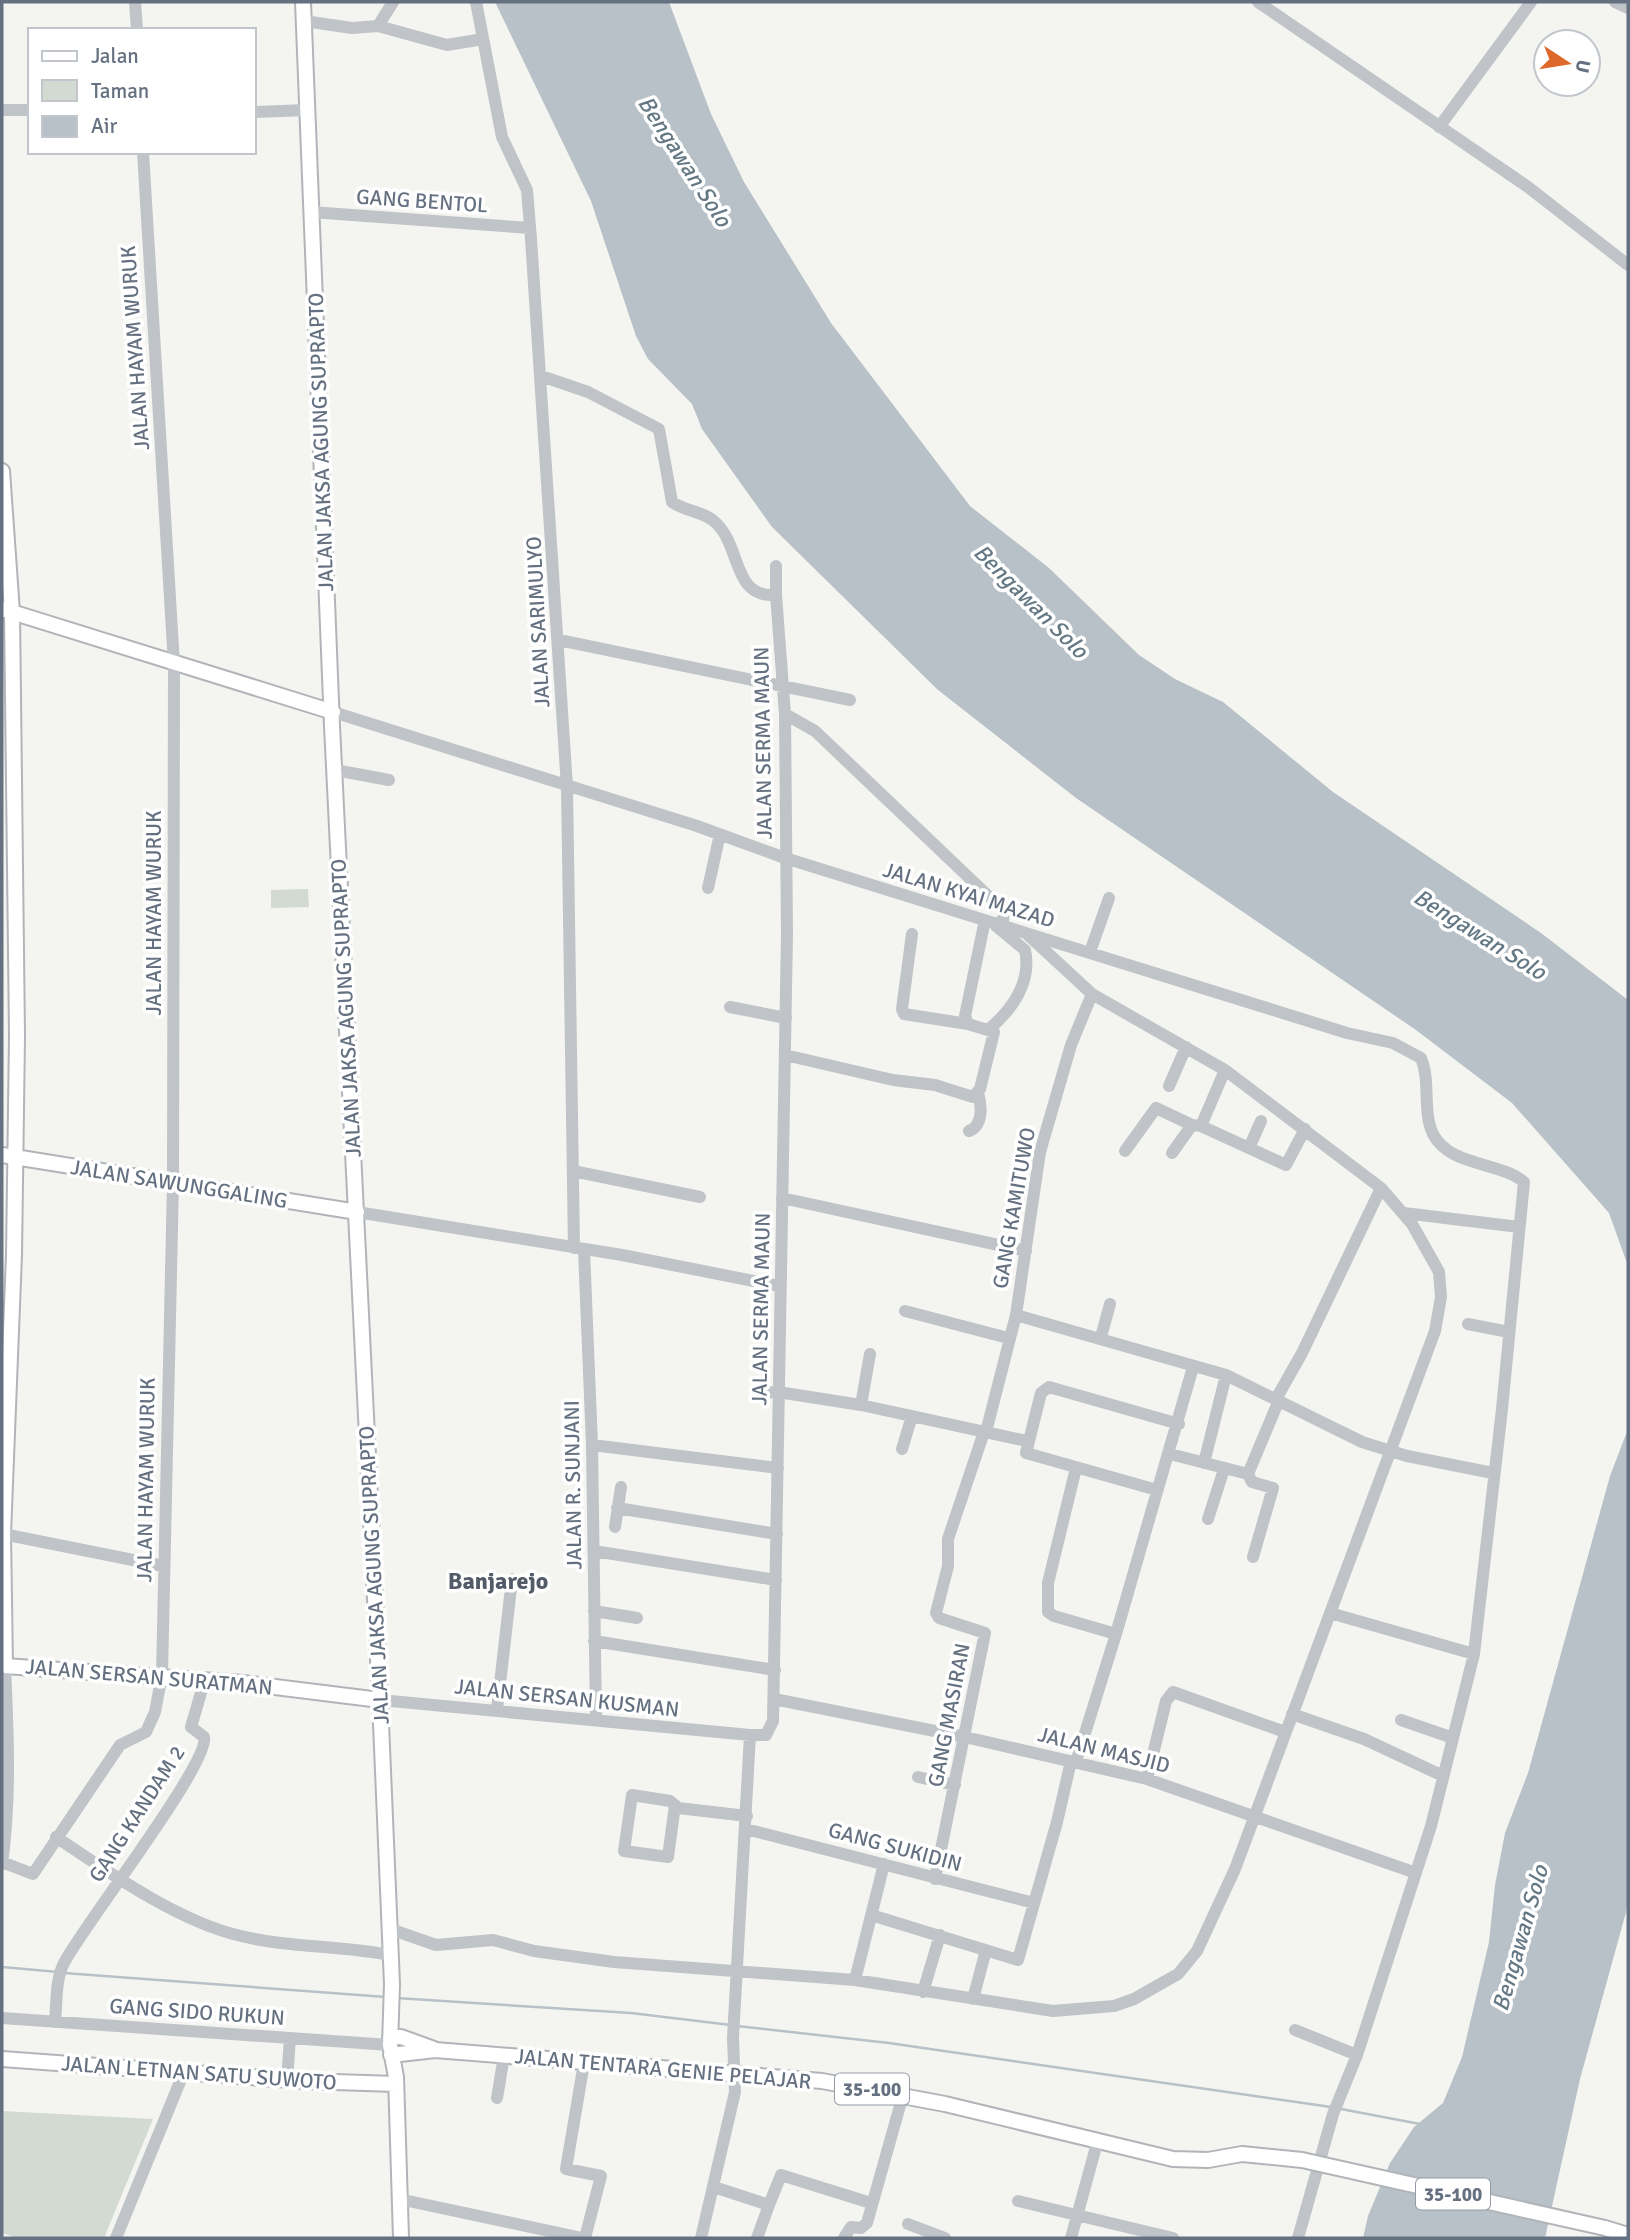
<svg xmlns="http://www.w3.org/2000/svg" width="1630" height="2240" font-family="Signika,sans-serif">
  <rect width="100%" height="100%" fill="#f4f5f1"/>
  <path fill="#d3dad1" d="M308,889L309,907L271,908V890Z
    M2,2111L153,2119L104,2238H17L2,2233Z"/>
  <path fill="#b8c1c7" d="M495,2H669L711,114L744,182L831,323L970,506L1049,568L1139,655L1175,679L1223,702L1333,792L1541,933L1628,1000V1266L1609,1213L1512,1103L1416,1030L1076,798L938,690L772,527L702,429L692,404L648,359L636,336L591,201Z
    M1628,1429V1905L1580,2079L1545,2238H1363L1368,2216L1390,2163L1414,2127L1443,2103L1462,2057L1489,1942L1495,1885L1505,1833L1528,1773L1610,1476Z"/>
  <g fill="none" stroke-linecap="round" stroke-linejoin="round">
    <path stroke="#b8c1c7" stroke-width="2.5" d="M2,1967L58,1972
      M64,1973L386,1997
      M396,1998L631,2013L731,2025
      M737,2026L889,2043L1331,2107
      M1341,2109L1420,2124"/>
    <g stroke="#b1b5b9" stroke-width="18">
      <path id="major" d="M303,2L332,726L380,1700L392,1984L390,2045L396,2077L401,2238
        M2,471L12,612L17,1036L14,1255L3,1534L5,1666L243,1683L380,1700
        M2,609L333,712
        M2,1155L357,1212
        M390,2037H401L434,2049
        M391,2055L435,2050L822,2081L945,2104L1173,2159L1208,2160L1242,2154L1302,2160
        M2,2059L304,2081L396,2084
        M1605,2228L1628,2235"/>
    </g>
    <path stroke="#c0c3c7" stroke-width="12" d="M135,2L137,30
      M476,2L502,137L527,190L531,239L567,787L574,1248
      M1258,2L1528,187L1628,265
      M1615,2L1628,8
      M304,21L352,28L378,26L447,45L483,39
      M378,26L393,2
      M2,110H30
      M254,112L308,110
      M1439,127L1531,2
      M311,212L530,228
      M776,566V595
      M559,640L850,700
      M333,712L697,826L785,858L1347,1033L1393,1043L1421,1058C1431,1082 1422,1111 1433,1134C1450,1167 1499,1161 1524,1182L1502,1409L1474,1654L1431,1826L1357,2055L1333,2114L1298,2238
      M785,714L815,731L1004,911L1003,922L998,923
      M335,770L389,780
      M708,888L720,834
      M912,934L902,1009L904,1014L968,1024
      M1090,952L1109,898
      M730,1007L786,1018
      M989,1029C1012,1010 1032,982 1025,950L996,926
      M785,1055L893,1080L935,1085L973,1097L980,1089L994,1032L968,1024L965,1016L985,920
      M1169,1086L1186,1047
      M1201,1126L1225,1070
      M969,1131C983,1126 982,1106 978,1093
      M1249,1148L1261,1121
      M1125,1151L1156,1108L1192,1125
      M1172,1153L1192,1125L1201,1126L1286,1165L1305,1129
      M573,1171L700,1197
      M782,1198L1026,1251
      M357,1212L622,1255L779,1286
      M1404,1213L1519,1227
      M584,1250L592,1445L596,1719
      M905,1311L1008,1338
      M1016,1315L1226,1375L1362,1442L1407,1456L1493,1473
      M1468,1324L1509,1332
      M1101,1337L1110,1304
      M759,1391L778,1393
      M778,1392L861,1405L1027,1441
      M1276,1399L1302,1353L1381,1188
      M861,1405L870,1354
      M986,1432L1016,1315L1040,1152L1071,1045L1092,994
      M592,1445L778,1468
      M902,1449L912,1416
      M1170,1454L1248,1474
      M1204,1463L1226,1375
      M1157,1490L1026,1453L1041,1393L1049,1387L1179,1424
      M617,1508L777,1534
      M1208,1519L1224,1469
      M615,1527L621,1487
      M3,1534L163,1566
      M594,1551L776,1580
      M1253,1557L1273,1488L1252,1482L1248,1474L1279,1400
      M594,1611L637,1618
      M1330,1613L1474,1654
      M1116,1634L1193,1367
      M594,1641L775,1670
      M2,1666H5C8,1732 11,1799 2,1864
      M774,1699L965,1737L1147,1779L1416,1873
      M380,1700L750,1735H766L773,1721L787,934L785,714L776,595C732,598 742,548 716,523C704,511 686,512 672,502L659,429L588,392L541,376
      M497,1710L512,1579
      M1292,1714L1364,1739L1443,1776
      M1401,1720L1453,1738
      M1076,1762L1116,1634L1054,1616L1048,1612V1583L1076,1468
      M918,1777L955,1785
      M1147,1779L1166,1701L1173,1692L1285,1732
      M675,1805L668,1857L624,1851L632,1795L670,1801L678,1808L747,1816
      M746,1829L1034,1903
      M56,1837C108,1872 179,1922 241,1936C290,1948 341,1945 390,1955
      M2,1862L33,1874L120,1745L146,1732L155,1712L162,1675L173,1183L174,664L143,152
      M935,1879L985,1633L939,1618L936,1613L948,1566V1539L984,1432
      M871,1915L1018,1960L1057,1822L1071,1761
      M390,1929L436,1945L493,1940L534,1951L614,1962L855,1980L1053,2011L1114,2006L1134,1999L1178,1974L1197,1951L1235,1869L1435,1331L1441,1297L1439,1272L1412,1224L1381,1188L1225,1070L1092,994L1026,933
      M855,1980L884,1864
      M923,1992L940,1935
      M973,1999L986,1950
      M2,2018L390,2045
      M55,2022C57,2004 55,1980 64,1963C83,1926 211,1762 204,1737L191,1727L205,1679
      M1295,2030L1357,2055
      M584,2063L566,2169L601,2176L585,2238
      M287,2080L290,2038
      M497,2098L504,2056
      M714,2187L769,2205L757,2238
      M399,2199L582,2238
      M1018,2201L1173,2238
      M769,2205L781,2175L871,2203
      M908,2224L945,2238
      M116,2238L184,2072
      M701,2238L735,2092L733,2038L750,1735
      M844,2238L851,2227L861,2228L867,2223L903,2095
      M1071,2238L1097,2143"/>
    <use href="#major" stroke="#fff" stroke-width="14"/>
    <g stroke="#b1b5b9" stroke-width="18" stroke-linecap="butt">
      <path id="major-bridge" d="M1302,2160L1605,2228"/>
    </g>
    <use href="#major-bridge" stroke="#fff" stroke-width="14"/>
  </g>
  <g text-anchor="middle" stroke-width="7" stroke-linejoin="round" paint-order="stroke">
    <g fill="#fff" stroke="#939ca7" stroke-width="2">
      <rect x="835" y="2073.5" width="74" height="31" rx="5"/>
      <rect x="1416" y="2178.5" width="74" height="31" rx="5"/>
    </g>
    <g font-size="19" font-weight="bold" fill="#657181">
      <text x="872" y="2096">35-100</text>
      <text x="1453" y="2201">35-100</text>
    </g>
    <g font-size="21" fill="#657181" stroke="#fff">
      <text transform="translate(422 201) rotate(4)" y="7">GANG BENTOL</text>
      <text transform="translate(135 348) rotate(-94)" y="7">JALAN HAYAM WURUK</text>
      <text transform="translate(321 442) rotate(-92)" y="7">JALAN JAKSA AGUNG SUPRAPTO</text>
      <text transform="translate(538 622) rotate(-93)" y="7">JALAN SARIMULYO</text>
      <text transform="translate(763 743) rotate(-91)" y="7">JALAN SERMA MAUN</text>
      <text transform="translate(969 895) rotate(17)" y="7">JALAN KYAI MAZAD</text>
      <text transform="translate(154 913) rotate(-90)" y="7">JALAN HAYAM WURUK</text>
      <text transform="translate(346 1008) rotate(-93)" y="7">JALAN JAKSA AGUNG SUPRAPTO</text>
      <text transform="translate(179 1184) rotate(9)" y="7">JALAN SAWUNGGALING</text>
      <text transform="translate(1014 1208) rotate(-80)" y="7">GANG KAMITUWO</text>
      <text transform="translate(761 1309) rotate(-89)" y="7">JALAN SERMA MAUN</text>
      <text transform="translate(146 1480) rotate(-89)" y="7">JALAN HAYAM WURUK</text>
      <text transform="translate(573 1485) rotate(-91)" y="7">JALAN R. SUNJANI</text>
      <text transform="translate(374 1575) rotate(-93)" y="7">JALAN JAKSA AGUNG SUPRAPTO</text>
      <text transform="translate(149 1677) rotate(5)" y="7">JALAN SERSAN SURATMAN</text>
      <text transform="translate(567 1698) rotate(6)" y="7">JALAN SERSAN KUSMAN</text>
      <text transform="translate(949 1715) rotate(-79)" y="7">GANG MASIRAN</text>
      <text transform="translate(1104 1750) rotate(14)" y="7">JALAN MASJID</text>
      <text transform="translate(137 1814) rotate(-57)" y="7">GANG KANDAM 2</text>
      <text transform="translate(895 1847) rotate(15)" y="7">GANG SUKIDIN</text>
      <text transform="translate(197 2012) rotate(4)" y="7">GANG SIDO RUKUN</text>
      <text transform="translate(663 2069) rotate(5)" y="7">JALAN TENTARA GENIE PELAJAR</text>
      <text transform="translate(199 2073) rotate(4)" y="7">JALAN LETNAN SATU SUWOTO</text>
    </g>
    <g font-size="23" font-style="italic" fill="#657985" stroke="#fff">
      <text transform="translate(685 161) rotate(57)" y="8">Bengawan Solo</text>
      <text transform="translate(1031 601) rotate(45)" y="8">Bengawan Solo</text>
      <text transform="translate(1480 934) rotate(32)" y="8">Bengawan Solo</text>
      <text transform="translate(1520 1938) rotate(-74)" y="8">Bengawan Solo</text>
    </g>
    <g font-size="24" font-weight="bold" fill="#525b67" stroke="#fff">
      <text x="498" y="1589">Banjarejo</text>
    </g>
  </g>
  <rect width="1630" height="2240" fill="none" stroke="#657181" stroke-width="7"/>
  <rect x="28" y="28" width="228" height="126" fill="#ffffff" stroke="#c1c6cd" stroke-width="2"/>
  <rect x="42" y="51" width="35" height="10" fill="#ffffff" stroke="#c1c6cd" stroke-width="2"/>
  <text x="91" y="63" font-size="21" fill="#657181">Jalan</text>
  <rect x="42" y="80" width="35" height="21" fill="#d3dad1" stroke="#c1c6cd" stroke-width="2"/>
  <text x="91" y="98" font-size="21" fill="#657181">Taman</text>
  <rect x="42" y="116" width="35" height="21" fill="#b8c1c7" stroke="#c1c6cd" stroke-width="2"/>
  <text x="91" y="133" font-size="21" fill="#657181">Air</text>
  <g transform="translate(1567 63) rotate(102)"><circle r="33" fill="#ffffff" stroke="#c1c6cd" stroke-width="2"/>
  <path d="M0-5L12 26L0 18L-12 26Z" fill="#dd6829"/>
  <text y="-10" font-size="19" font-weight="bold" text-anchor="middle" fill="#657181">U</text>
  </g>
</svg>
